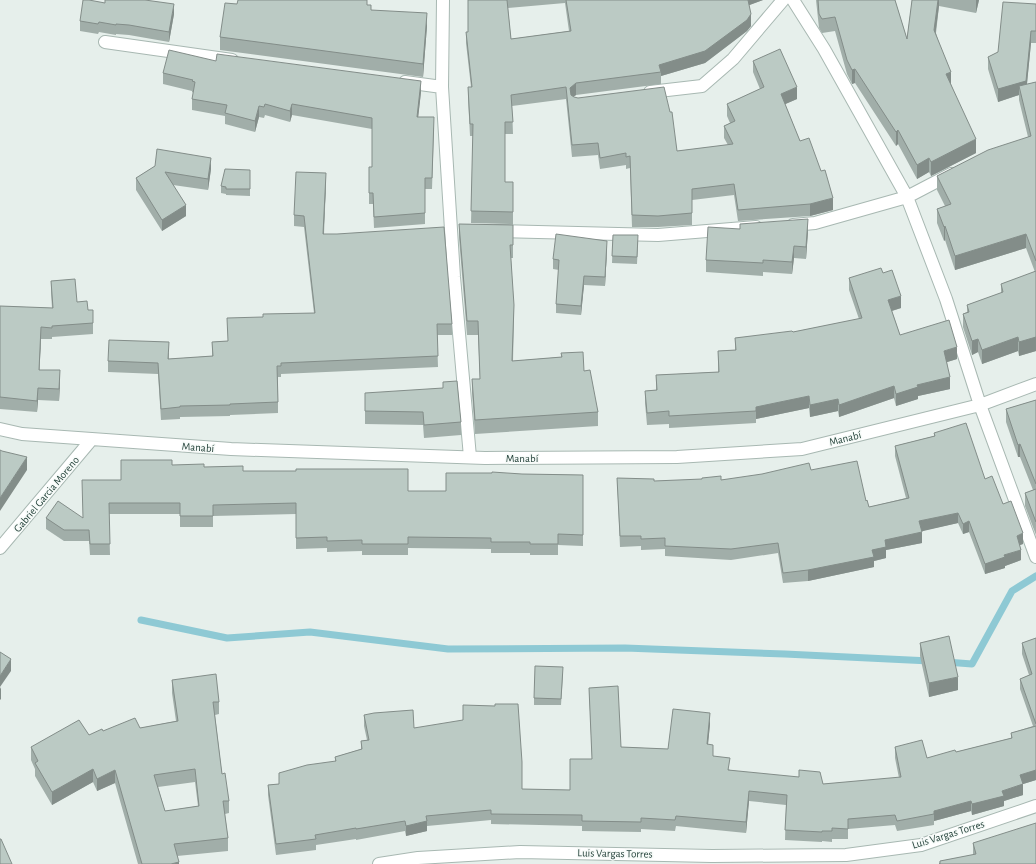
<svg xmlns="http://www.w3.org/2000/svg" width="1036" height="864" font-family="'Alegreya Sans',sans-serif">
  <rect width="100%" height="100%" fill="#e6efeb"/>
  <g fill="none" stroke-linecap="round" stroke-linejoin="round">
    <path stroke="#8ec9d4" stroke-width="7" d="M141,620L227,638L310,632L448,649L625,648L785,654L930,661
      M946,662L972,664L1012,591L1036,576"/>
    <g stroke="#a8b8b2" stroke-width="14">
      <path id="minor" d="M793,0L824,49L907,197L946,299L980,405L1036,557
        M105,42L232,60
        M405,82L442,87L454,277L470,457
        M442,87L443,0
        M650,92L702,86L733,59L783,0
        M793,225L815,223L907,197L951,174
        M497,231L658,235L756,227
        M0,429L22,434L231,449L485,458L677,457L802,449L980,405L1036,384
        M0,548L92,439
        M379,864L418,858L520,852L712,856L846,855L921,845L1036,806"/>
    </g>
    <use href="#minor" stroke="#fff" stroke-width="12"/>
  </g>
  <path fill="#a1aea9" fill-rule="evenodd" d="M468,0H763L749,5L751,26L747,31L705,63L661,76V84L576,95L573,97L677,151L728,145L724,138V126L730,123L727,116V104L760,89L753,72V61L797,99L785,104L800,141L833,210L810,216L738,221L734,195L692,200V225L658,227H632L630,168L626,169V165L600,169L598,155L572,157L566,99L512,106L513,134H505V182H513V224L471,223L473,136H470L468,98V87H471L466,43V32H468ZM565,3L569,31L511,39L508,8Z
    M816,0H895L907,39L912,0H979L976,13L939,6L936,33L951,84L976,153L931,176L929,172L917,179L898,144L896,146L855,83L852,84L847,74L835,31L822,33L819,28Z
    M237,4L367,5L371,10L427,26L423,77L220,50V37Z
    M1036,4V43H1031L1027,84L1036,82V351L1019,356L1018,351L982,364L978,352L972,355L963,327V314L967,312V305L1001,293V284L1035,272L1026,248L955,270L945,240L944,241L937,223V209L945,206L937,190V176L1028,137L1019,100V95L998,102L988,69V57L998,52Z
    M174,14L169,42L129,35L116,34V35L99,32L98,34L80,31V21Z
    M216,61L421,92L418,117L434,128L432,189H425V224L374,228L373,204H369V167H372V129L292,115L290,122L265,115L264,118L259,117L255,132L225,124V116L192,110V99L194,93L192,92V91L163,84V73Z
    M155,166L211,169L208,190L173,185L186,216L162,231L136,190V178Z
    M250,170V196L226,195V194L221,193V186Z
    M326,184L324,234L452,324V335H437L438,367L281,374V377H278V413L230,415V416L180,417V419L161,420L158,374L108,372V361L169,353V359L212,356V342L228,341L263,317L314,313L304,227L294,226V215Z
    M459,224L513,225V258H511L514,319L513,361L561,357V353L584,371L598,412V426L475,434L472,393V379H480L478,335H467L459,238Z
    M740,224L808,231L806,259L794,258L792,274L763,272V276L706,272V260L740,229Z
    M613,235L638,242L637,264L612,263Z
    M607,250L605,286L584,285L581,315L556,313V304L559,270L553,269V259Z
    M883,273L901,308L892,311L900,335L957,359L947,362L950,389L918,396V399L896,406L894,398L839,417L838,411L810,417L809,408L756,419V423L669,428V424L647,425L645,403V391L656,390V375L718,372V351L735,350V338L793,332L859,319L849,290V278Z
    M51,281L77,302L88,310H93V334L52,337V339H41L39,370L60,382L59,401L38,400L37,412L0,409V306L52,308L51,292Z
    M443,382L461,422V435L424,438L423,425L365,424V411L443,388Z
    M1036,400V535L1025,506V493L1033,490L1020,457H1018L1006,422V409Z
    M934,433L985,479L1003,504L1023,544L1020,545L1021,560L1005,566V568L985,574L969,532L963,534L958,523L921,531L922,543L886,550V558L874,561V567L808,581L783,583L778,553L731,560L665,556V549L641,550V546L620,547L617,478L654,481L721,480L811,470L866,501L869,507L906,498L895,456V446L934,436Z
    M172,465L204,467L408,491H446L522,474L583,475V546L558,545V555H530V553H491V549L408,548V555H362V551L327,552V548L296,549V514L213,516V527H180V514H109L110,555H90L89,541H64L46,529V518H83Z
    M1036,638V780L1023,784V795L1004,801V806L972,815L971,811L934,821V825L897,831L895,825L848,829V839H832V842L822,841V842L785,840L786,805L749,801L746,833L676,826L675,831L641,829V832L582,831V826L491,824V820L427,826V831L406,836L405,831L356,840V839L316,845V850L276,855L268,795V785L279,784L335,762V757L361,749V741L367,740L364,726V715L414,728L522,789L570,790L592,759L589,688L621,747L668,749L710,724L708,744L713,756L730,770L823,784L899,778L895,758V747L927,758L956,752L1011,738V733L1033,726L1020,689V679L1029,675L1022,654V643Z
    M920,643L958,690L929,697L920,656Z
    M563,674L561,705H534V698Z
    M172,680L219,702V714L215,715L222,774L229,801V813L225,814L228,838V851L177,856L179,864H138L115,783L97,791L93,782L52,805L35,776V769L31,760V747L89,735L103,731L140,728L176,721L172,693ZM195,782L198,806L165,811L158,787Z
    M973,843L1036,864H939L940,861L973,855Z"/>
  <path fill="#838d89" d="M747,0H763L747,6Z
    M938,0H939V6L934,44V30Z
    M976,0H979L976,13Z
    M174,4V14L169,42V32Z
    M427,13V26L423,77V64Z
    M751,14V26L747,31L705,63L661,76V72L659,65Z
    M1031,31V43L1026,93L1019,86V95L998,102V89Z
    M855,69V83L852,84V70Z
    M951,72V85L946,74Z
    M421,81V92L417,128V117Z
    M576,83V95L570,99V88Z
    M797,87V99L781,106V94Z
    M292,104V115L290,122V111Z
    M259,106V117L255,132V121Z
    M898,130V144L896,146V132Z
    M976,139V153L931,176V162Z
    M211,158V169L208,190V179Z
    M929,158V172L917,179V165Z
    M326,173V184L323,245V234Z
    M833,198V210L810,216V204Z
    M186,205V216L162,231V220Z
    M808,219V231L806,259V247Z
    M945,226V240L944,241V227Z
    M1026,234V248L955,270V256Z
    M607,241V250L605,286V277Z
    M794,246V258L792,274V262Z
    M584,276V285L581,315V306Z
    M901,296V308L888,312V300Z
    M41,327V339L39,381V370Z
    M1018,337V351L982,364V350Z
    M1036,337V351L1019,356V342Z
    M978,339V352L972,355V341Z
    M957,347V359L944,363V351Z
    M60,370V382L59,401V389Z
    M950,377V389L918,396V399L896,406V394L917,385Z
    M894,386V398L839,417V405Z
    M38,388V400L37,412V401Z
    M809,396V408L756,419V407Z
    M838,399V411L810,417V405Z
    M1020,444V457H1018V445Z
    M27,457V470L0,511V498Z
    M958,513V523L919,532V521Z
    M969,521V532L963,534V524Z
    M922,532V543L886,550V558L874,561V567L808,581V570L872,550L885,540Z
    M1023,533V544L1017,546V536Z
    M1021,550V560L1005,566V568L985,574V564L1004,555Z
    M11,659V671L0,687V676Z
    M958,677V690L929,697V683Z
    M1,687V699L0,700V689Z
    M710,713V724L707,754V744Z
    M93,769V782L52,805V792Z
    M115,770V783L97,791V779Z
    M1036,770V780L1020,785V775Z
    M1023,784V795L1004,801V806L972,815V804L1002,791Z
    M749,791V801L746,833V822Z
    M971,801V811L934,821V811Z
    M427,821V831L406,836V826Z
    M179,862V864H171Z"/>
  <path fill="#bbcac4" stroke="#838d89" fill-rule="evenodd" d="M83,0H89L105,3V0H145L174,4L169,32L129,25L116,24V25L99,22L98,24L80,21Z
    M238,0H367V5H371V10L427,13L423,64L220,37L225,3L237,4Z
    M468,0H507L511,39L571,31L566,0H748L751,14L747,20L705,51L659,65L661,72L576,83L570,88L571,95L574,97L578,98L664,87L670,112H672L677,151L733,144L724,126L735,121L727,104L764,87L753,61L780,49L797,87L781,94L800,141L809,138L821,171L825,170L833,198L810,204L738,210L734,184L692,189V213L658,216L632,215L630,156L626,157V153L600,158L598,143L572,145L566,87L511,95L513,122H505V182H513V212L471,211L473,124H470L468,87H472L466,32H468Z
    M818,0H895L907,39L912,0H938L934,30L951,72L946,74L976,139L931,162L929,158L917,165L898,130L896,132L855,69L852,70L847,60L835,17L822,19L819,14Z
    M1003,2L1036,4V31H1031L1026,81L998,89L988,57L998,52Z
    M169,50L216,61L217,54L421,81L417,117H434L432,178H425V213L374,217L373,193H369V167H372V118L292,104L290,111L265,104L264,107L259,106L255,121L225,113L227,105L192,99L195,82L192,81L193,80L163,73Z
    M1036,82V261L1026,234L955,256L945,226L944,227L937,209L951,204L937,176L988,150L1031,136L1019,86Z
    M157,149L211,158L208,179L165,172L186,205L162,220L136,178L155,166Z
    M225,169L250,170V189H226V187L221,186Z
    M296,172L326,173L323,234H337L444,227L452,324H437L438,356L281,363V366H277L278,402L230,404V405L180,406V407L161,409L158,363L108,361L109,340L169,342L168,359L213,356L212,342L228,341L227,318L263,317V314L315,313L304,216L294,215Z
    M808,219L806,247L794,246L792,262L763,260V263L706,260L708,227L740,229V224Z
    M459,224L513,225V245H510L514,305L512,361L562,357L561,353L583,352L584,371L590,370L598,412L475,420L472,379H480L478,321H467Z
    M556,234L607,241L605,277L584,276L581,306L556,304L559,260L553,259Z
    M613,235H638L637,257L612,256Z
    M881,268L883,273L892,270L901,296L888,300L900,335L949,320L957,347L944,351L950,377L917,385L918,387L896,394L894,386L839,405L838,399L810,405L809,396L756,407V411L669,416V411L647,413L645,391L657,390L656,375L719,372L718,351L736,350L735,338L792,331L793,332L862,318L849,278Z
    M1036,271V337L1019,342L1018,337L982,350L978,339L972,341L963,314L969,312L967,305L1003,292L1001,284Z
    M75,279L77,302L87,301L88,310H93V323L52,326V328L41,327L39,370H60L59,389L38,388L37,401L0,397V306L53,308L51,281Z
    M457,381L461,422L424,425L423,412L365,411V393L443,388V382Z
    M1036,400V484L1020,444L1018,445L1006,409Z
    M966,423L985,479L992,476L1003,504L1011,501L1023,533L1017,536L1021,550L1004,555L1005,557L985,564L969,521L963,524L958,513L919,521L922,532L885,540L886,547L872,550L874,557L808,570L783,573L778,543L731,549L665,546V538L641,539V536H620L617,478L654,479V481L702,479V478L721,476V480L762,474L809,463L811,470L857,461L866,501L867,500L869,507L909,498L895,446L935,436L934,433Z
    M0,450L2,451L27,457L0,498Z
    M121,460H172V465L204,464V467L243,466V471H296V469H408V491H446V473H492V472L522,474L583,475V535L558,534V544H530V542H491V538L408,537V544H362V540L327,541V537L296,538V503L213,505V516H180V503H109L110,544H90L89,530H64L46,518L58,501L83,518L82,480H121Z
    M1036,489V522L1025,493Z
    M949,636L958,677L929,683L920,643Z
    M1036,638V724L1020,679L1032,674L1022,643Z
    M0,652L11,659L0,676Z
    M535,666L563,667L561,699L534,698Z
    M216,674L219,702H213L222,774L225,773L229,801H223L228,838L174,844L179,862L171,864H142L115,770L97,779L93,769L52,792L35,763L38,761L31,747L79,720L89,735L102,729L103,731L135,718L140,728L178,721L172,680ZM195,769L199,806L165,811L154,775Z
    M618,686L621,747L668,749L673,709L710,713L707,744L713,745V756L730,758L728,770L799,777V770L820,772L823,784L901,777L895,747L922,740L927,758L955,750L956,752L1012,738L1011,733L1036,726V770L1020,775L1023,784L1002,791L1004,796L972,804L971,801L934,811V814L897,821L895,815L848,819V829L832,828V831H822V832L785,830L787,795L749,791L746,822L676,816L675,820L641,818V822L582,821V815L491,814V810L426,816L427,821L406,826L405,821L356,829V828L315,835L316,839L276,844L268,785L279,784V773L307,765L336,761L335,757L362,749L361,741L369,740L364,715L374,713L413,710L414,728L463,720V705L495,706V704H518L522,762V789L570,790V759H592L589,688Z
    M1036,823V864H939H940V861L976,854L973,843Z
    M0,839H1L12,864H0Z"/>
  <g text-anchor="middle" stroke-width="3" stroke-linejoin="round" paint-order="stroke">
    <g font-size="11" fill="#24423a" stroke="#f7fbf9">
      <text transform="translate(845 438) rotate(-14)" y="4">Manabí</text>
      <text transform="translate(198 447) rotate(4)" y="4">Manabí</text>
      <text x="522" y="462">Manabí</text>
      <text transform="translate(46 494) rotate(-50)" y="4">Gabriel Garcia Moreno</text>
      <text transform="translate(948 834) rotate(-17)" y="4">Luis Vargas Torres</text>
      <text transform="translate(615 853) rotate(1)" y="4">Luis Vargas Torres</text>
    </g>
  </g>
</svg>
